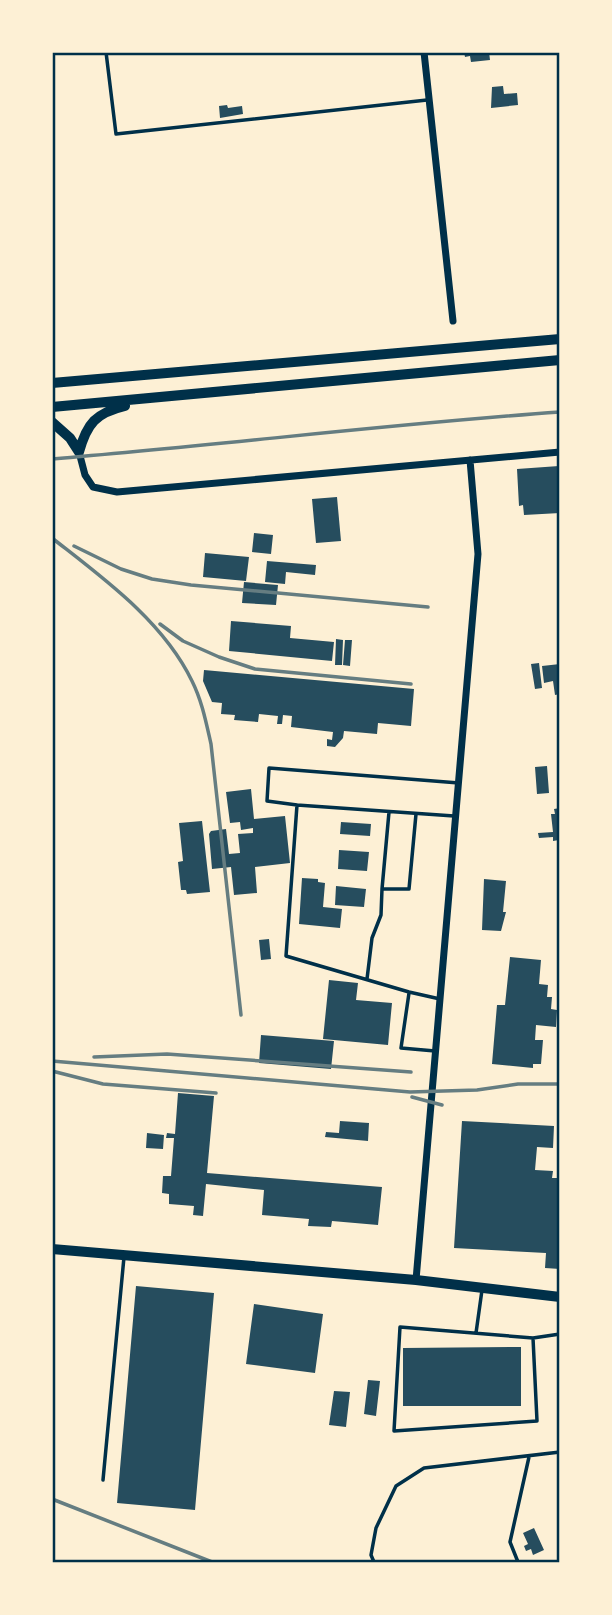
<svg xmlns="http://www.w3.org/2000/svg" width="612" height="1615" font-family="'Libre Baskerville',serif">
  <rect width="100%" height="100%" fill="#fdf0d5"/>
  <path fill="#264d5e" d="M464,52H489L490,60L471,62L470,56L465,57Z
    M503,86L504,94L517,93L518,105L491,108L492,87Z
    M227,105L228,108L242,106L243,114L220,118L219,106Z
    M559,466L560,513L524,515L523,505L519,506L517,469Z
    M337,497L341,541L316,543L312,499Z
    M254,533L273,535L271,554L252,552Z
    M205,553L249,557L246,581L203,577Z
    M267,561L316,565L315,575L286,572L285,584L265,582Z
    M244,582L278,585L276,605L242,603Z
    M231,621L291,626L290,638L334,642L332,661L229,651Z
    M336,639L343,640L342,665H335Z
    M345,640H352L350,666L343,665Z
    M539,663L542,688L535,689L531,664Z
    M560,664V694L555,695L553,681L544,683L542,666Z
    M204,670L414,689L411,726L378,723L377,734L344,731L343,738L335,747L327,746V739L332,740L333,732L291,727L292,716L283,715L282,724H277L278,716L259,714L258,722L234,720L235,715L221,714L222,703L212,702L203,681Z
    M547,766L549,793L537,794L535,767Z
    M251,789L254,819L285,816L290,863L255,867L257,893L234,895L231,867L212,869L209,834L211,831L226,829L229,854L240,853L238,834L253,833V828L241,830L240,822L230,823L226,792Z
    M560,808L559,840L553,841V837L539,838L538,833L553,832L551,814H555L554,809Z
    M202,821L210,892L187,894L186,890H181L178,862L183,861L179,823Z
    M341,822L371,824L370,836L340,834Z
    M339,850L369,852L367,871L338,869Z
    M302,878L318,879V882L325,883L323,907L342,909L340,928L299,924Z
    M484,879L506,881L503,912H506L501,931L482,930Z
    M336,886L366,889L364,907L335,905Z
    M269,939L271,959L261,960L259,940Z
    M510,957L541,960L539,984L548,985L547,997H552L551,1009L557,1010L556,1027L536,1025L535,1040H543L541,1064H533V1068L492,1064L497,1005H505Z
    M329,980L358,983L356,1000L392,1003L388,1045L323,1039Z
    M261,1035L334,1041L331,1069L259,1063Z
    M178,1093L214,1096L207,1173L382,1187L378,1225L332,1221L331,1227L308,1226L309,1219L262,1215L264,1190L206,1184L203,1216L193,1215L194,1206L169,1204V1194L162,1193L163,1176H171L174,1138H166L167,1133L175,1134Z
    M340,1121L369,1123L368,1141L325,1137L326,1132L339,1133Z
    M462,1121L554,1126L553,1148L537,1147L535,1170L553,1171L552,1178H560V1269L545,1268L546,1253L454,1248Z
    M147,1133L164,1135L163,1149L146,1148Z
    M136,1286L214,1293L195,1510L117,1503Z
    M254,1304L323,1314L315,1373L246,1364Z
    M521,1347V1406H403V1348Z
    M368,1380L380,1381L376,1416L364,1414Z
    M334,1391L350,1392L346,1427L329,1425Z
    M534,1528L544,1550L533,1555L531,1549L526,1551L524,1546L528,1544L523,1533Z"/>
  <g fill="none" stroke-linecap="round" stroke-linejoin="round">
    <path stroke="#003049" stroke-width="3.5" d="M106,52L116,134L427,100
      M297,805L267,801L269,768L459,783
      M389,812L382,889H409L416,814
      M367,979L372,938L381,915L382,889
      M409,993L401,1048L435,1051
      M440,999L409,992L286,956L297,805L454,816
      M476,1333L482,1290
      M533,1338L537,1421L394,1431L400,1327L533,1338L560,1334
      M103,1480L124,1257
      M374,1562L371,1555L376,1528L396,1486L424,1468L560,1452
      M518,1562L510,1542L529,1457"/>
    <path stroke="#003049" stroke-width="7" d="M424,52L453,321
      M79,452L85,475L93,487L117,492L560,452
      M416,1280L478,554L470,460"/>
    <path stroke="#003049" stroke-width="10" d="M52,1249L416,1280L560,1297"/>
    <path stroke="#003049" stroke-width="10" d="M52,383L560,339
      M52,407L560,360
      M52,422L70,438L79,452
      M79,452C87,423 96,413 125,406"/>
    <path stroke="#657d81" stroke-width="3.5" d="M52,459C222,445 390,424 560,412
      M52,538C103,578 163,621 192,681C202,701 206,722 211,744L241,1015
      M74,546L121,569L152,579L191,585L428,607
      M160,624L183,641L219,657L255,669L411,684
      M94,1057L167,1054L411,1072
      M52,1061L410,1092L477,1090L518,1084H560
      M52,1071L103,1084L216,1093
      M412,1097L442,1105
      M52,1499L212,1562"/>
  </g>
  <rect width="612" height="1615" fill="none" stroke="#fdf0d5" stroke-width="108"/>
  <rect x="54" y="54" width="504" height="1507" fill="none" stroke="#003049" stroke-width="2.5"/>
</svg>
